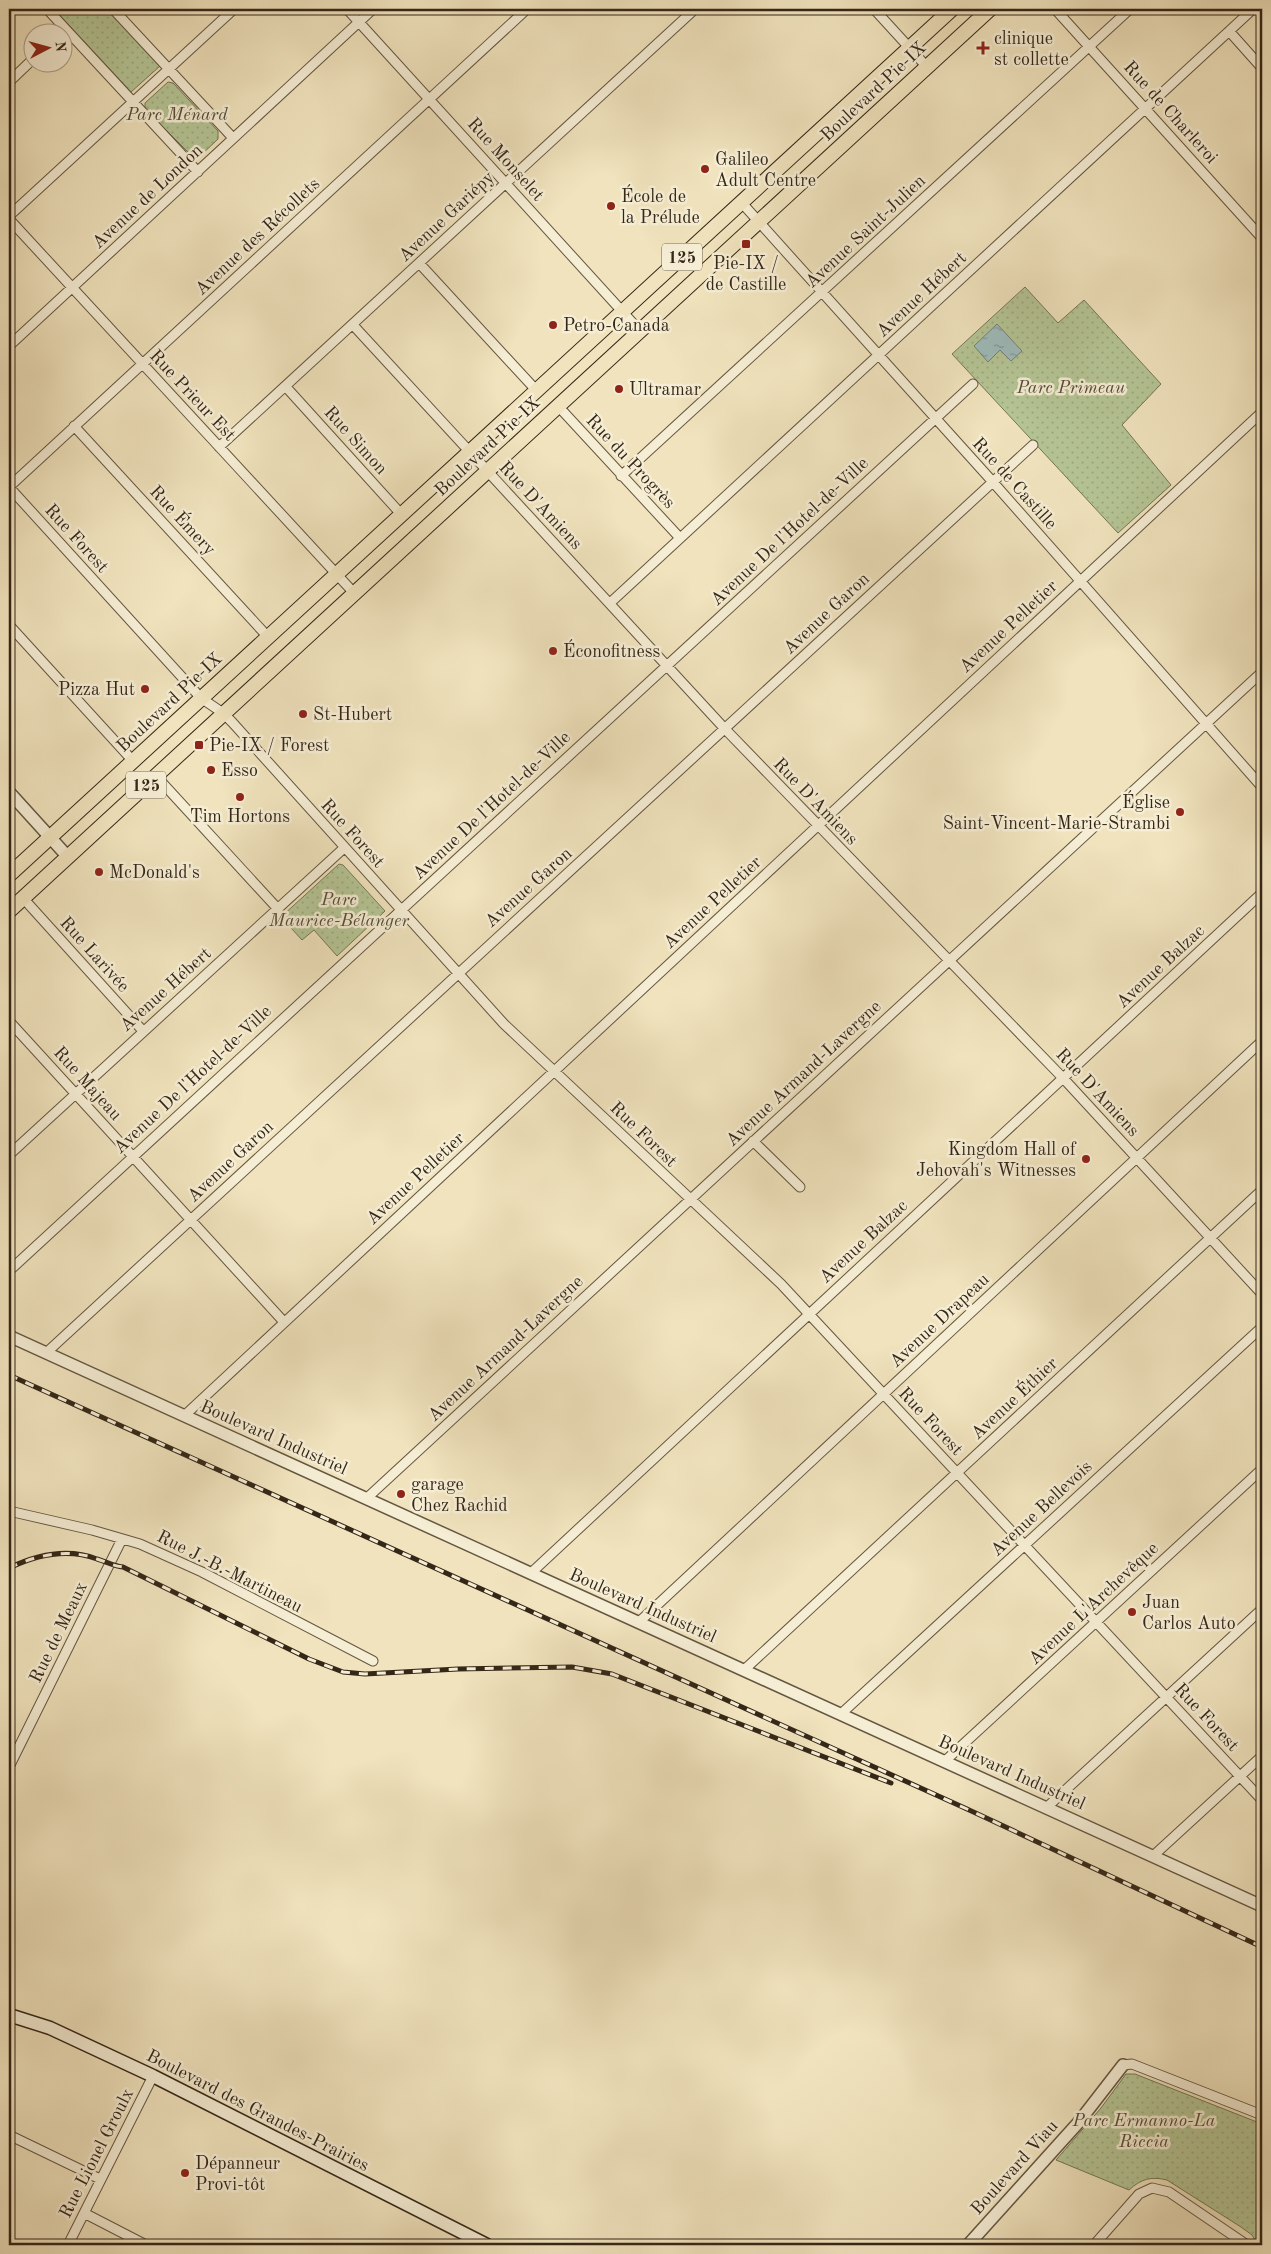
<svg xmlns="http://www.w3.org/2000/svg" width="1271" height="2254" font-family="'Old Standard TT',serif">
  <defs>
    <pattern id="park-dots" width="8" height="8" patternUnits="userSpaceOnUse" patternTransform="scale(1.25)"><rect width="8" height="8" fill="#b5c595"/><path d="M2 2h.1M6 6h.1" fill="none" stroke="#9ca980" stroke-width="1.8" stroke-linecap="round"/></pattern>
    <pattern id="water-ripples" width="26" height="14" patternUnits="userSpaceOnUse" patternTransform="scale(1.25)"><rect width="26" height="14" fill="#9ebcbb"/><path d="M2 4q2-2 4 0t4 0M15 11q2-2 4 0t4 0" fill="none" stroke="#829997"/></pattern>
  </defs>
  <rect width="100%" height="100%" fill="#f0e3bd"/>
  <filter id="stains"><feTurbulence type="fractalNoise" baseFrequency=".004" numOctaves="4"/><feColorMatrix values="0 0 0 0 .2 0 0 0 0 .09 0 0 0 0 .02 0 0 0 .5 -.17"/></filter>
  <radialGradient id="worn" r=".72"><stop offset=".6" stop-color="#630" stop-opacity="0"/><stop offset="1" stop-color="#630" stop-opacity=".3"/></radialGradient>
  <path fill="url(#park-dots)" stroke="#757656" d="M54,9H107L160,66L131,92Z
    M168,82L173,83L218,131V139L199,157L192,156L145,109V103Z
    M1025,287L1058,323L1084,300L1161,384L1122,425L1171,485L1118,533L952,354Z
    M339,864L343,865L385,911L337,956L314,930L302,940L281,917Z
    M1126,2074H1135L1262,2124V2244L1257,2243L1252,2235L1241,2227L1167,2180C1151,2176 1141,2179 1129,2190L1056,2160L1101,2108Z"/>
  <path fill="url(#water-ripples)" stroke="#74807a" d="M997,324L1022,351L1011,361L1000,350L988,362L974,346Z"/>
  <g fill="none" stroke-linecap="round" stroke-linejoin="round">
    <g stroke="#645641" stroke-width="11">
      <path id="minor" d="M47,9L198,172
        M113,9L233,138
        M347,9L640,331
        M527,9L9,487L201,698L223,713L232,722L504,1024L781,1284L1262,1800
        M874,9L927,67
        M1055,9L1262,238
        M1229,31L1262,68
        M9,82L32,60
        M741,202L992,481L1262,787
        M9,216L234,9
        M9,219L354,593
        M419,263L536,390
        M353,325L725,729L1063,1078L1262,1294
        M9,346L373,9
        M286,387L401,514
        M558,406L680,538
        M74,426L268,637
        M219,447L695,9
        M621,476L1130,9
        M610,603L1253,9
        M9,625L133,761
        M156,776L278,909
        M23,898L143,1031
        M9,1021L284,1322
        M753,1141L800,1187
        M9,1155L344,848
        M9,1271L973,384
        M46,1353L1033,445
        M184,1416L1262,412
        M367,1498L1262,672
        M9,1511L92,1530L140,1544L202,1572L373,1661
        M531,1573L1262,893
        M639,1622L1262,1041
        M744,1670L1262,1190
        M842,1713L1262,1327
        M945,1761L1262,1469
        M9,1767L122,1539
        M1046,1808L1262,1609
        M1153,1856L1262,1756
        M1123,2065L1132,2064L1262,2115
        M9,2135L100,2179
        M84,2213L146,2245
        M68,2245L153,2076
        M1094,2245L1139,2194L1152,2188L1169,2192L1247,2245"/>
    </g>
    <g stroke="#645641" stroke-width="14">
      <path id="tertiary" d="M9,792L68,857
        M9,1336L1262,1906
        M968,2245L1078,2123L1123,2065"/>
    </g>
    <g stroke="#352718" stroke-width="15">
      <path id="secondary" d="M9,2015L50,2028L153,2076L487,2245"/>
    </g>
    <g stroke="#352718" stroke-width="16">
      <path id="primary" d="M9,875L952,9
        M9,911L990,9"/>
    </g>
    <use href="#minor" stroke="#f5edd4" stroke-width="9"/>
    <use href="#tertiary" stroke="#f5edd4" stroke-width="11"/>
    <use href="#secondary" stroke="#f5edd4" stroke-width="12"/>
    <use href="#primary" stroke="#f0e3bd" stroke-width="14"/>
    <g stroke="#352718" stroke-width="5">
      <path id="rail" d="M9,1375L967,1809L1262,1947
        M9,1568C36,1555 68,1548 97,1559C107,1562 113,1566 123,1567L309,1659L343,1672L365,1674L458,1669L572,1667L612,1674L891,1783"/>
    </g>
    <use href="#rail" stroke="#f5edd4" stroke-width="3" stroke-dasharray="9" stroke-linecap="butt"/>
  </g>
  <g fill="#8f2418" stroke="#f5edd4" stroke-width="2">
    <path d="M980.5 40.5h5v5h5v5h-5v5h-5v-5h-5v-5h5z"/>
    <circle cx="705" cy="169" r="5"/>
    <circle cx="611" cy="206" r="5"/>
    <rect x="741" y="239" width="10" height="10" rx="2.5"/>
    <circle cx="553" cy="325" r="5"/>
    <circle cx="619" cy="389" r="5"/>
    <circle cx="553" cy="651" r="5"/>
    <circle cx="145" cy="689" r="5"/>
    <circle cx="303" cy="714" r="5"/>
    <rect x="194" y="740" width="10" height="10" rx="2.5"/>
    <circle cx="211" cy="770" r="5"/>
    <circle cx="240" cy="797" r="5"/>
    <circle cx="1180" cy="812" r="5"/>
    <circle cx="99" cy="872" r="5"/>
    <circle cx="1086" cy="1159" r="5"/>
    <circle cx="401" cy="1494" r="5"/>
    <circle cx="1132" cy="1612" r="5"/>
    <circle cx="185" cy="2173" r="5"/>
  </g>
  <g text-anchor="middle" stroke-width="5" stroke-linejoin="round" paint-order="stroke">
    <g fill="#f5edd4" stroke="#6f6250" stroke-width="1">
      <rect x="662" y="243.5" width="40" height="27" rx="4"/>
      <rect x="126" y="771.5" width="40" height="27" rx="4"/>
    </g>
    <g font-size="16" font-weight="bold" fill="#352718">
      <text x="682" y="263">125</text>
      <text x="146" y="791">125</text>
    </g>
    <g font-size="18" fill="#352718" stroke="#f5edd4" text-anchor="start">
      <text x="994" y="44">clinique<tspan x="994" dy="21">st collette</tspan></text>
      <text x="715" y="165">Galileo<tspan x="715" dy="21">Adult Centre</tspan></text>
      <text x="621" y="202">École de<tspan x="621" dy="21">la Prélude</tspan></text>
      <text x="746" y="269" text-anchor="middle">Pie-IX /<tspan x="746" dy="21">de Castille</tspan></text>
      <text x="563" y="331">Petro-Canada</text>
      <text x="629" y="395">Ultramar</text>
      <text x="563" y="657">Éconofitness</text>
      <text x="135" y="695" text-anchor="end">Pizza Hut</text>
      <text x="313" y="720">St-Hubert</text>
      <text x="209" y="751">Pie-IX / Forest</text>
      <text x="221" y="776">Esso</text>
      <text x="1170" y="808" text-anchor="end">Église<tspan x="1170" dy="21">Saint-Vincent-Marie-Strambi</tspan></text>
      <text x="240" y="822" text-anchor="middle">Tim Hortons</text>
      <text x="109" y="878">McDonald's</text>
      <text x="1076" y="1155" text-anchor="end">Kingdom Hall of<tspan x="1076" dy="21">Jehovah's Witnesses</tspan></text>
      <text x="411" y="1490">garage<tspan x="411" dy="21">Chez Rachid</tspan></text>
      <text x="1142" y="1608">Juan<tspan x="1142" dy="21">Carlos Auto</tspan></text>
      <text x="195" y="2169">Dépanneur<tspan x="195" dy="21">Provi-tôt</tspan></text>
    </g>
    <g font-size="18" fill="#352718" stroke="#f5edd4">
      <text transform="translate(873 91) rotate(-43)" y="6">Boulevard Pie-IX</text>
      <text transform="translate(1171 112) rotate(48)" y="6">Rue de Charleroi</text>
      <text transform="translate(506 159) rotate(48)" y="6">Rue Monselet</text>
      <text transform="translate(147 196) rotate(-43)" y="6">Avenue de London</text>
      <text transform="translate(446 216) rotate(-43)" y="6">Avenue Gariépy</text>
      <text transform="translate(865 231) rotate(-43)" y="6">Avenue Saint-Julien</text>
      <text transform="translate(257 236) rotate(-43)" y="6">Avenue des Récollets</text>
      <text transform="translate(921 294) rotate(-43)" y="6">Avenue Hébert</text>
      <text transform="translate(193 395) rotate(47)" y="6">Rue Prieur Est</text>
      <text transform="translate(356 440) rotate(48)" y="6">Rue Simon</text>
      <text transform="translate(487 446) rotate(-43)" y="6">Boulevard Pie-IX</text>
      <text transform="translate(631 461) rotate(47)" y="6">Rue du Progrès</text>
      <text transform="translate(1015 483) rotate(48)" y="6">Rue de Castille</text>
      <text transform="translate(541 505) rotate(47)" y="6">Rue D'Amiens</text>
      <text transform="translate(183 520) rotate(47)" y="6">Rue Émery</text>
      <text transform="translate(789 531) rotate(-43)" y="6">Avenue De l'Hotel-de-Ville</text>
      <text transform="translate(77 538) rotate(48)" y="6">Rue Forest</text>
      <text transform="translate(826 613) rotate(-43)" y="6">Avenue Garon</text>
      <text transform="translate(1008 626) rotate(-43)" y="6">Avenue Pelletier</text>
      <text transform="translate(169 702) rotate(-43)" y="6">Boulevard Pie-IX</text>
      <text transform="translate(816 801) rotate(46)" y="6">Rue D'Amiens</text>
      <text transform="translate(491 805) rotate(-43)" y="6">Avenue De l'Hotel-de-Ville</text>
      <text transform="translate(353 833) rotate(48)" y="6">Rue Forest</text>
      <text transform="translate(528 887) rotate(-42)" y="6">Avenue Garon</text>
      <text transform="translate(712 902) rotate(-43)" y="6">Avenue Pelletier</text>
      <text transform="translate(95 954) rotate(48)" y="6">Rue Larivée</text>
      <text transform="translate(1160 966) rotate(-43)" y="6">Avenue Balzac</text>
      <text transform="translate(165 989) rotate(-42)" y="6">Avenue Hébert</text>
      <text transform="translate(803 1073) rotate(-43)" y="6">Avenue Armand-Lavergne</text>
      <text transform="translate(192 1079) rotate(-43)" y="6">Avenue De l'Hotel-de-Ville</text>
      <text transform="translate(88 1083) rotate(48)" y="6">Rue Majeau</text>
      <text transform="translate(1098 1092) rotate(47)" y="6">Rue D'Amiens</text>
      <text transform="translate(644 1134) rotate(44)" y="6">Rue Forest</text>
      <text transform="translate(230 1161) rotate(-43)" y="6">Avenue Garon</text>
      <text transform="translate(415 1178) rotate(-43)" y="6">Avenue Pelletier</text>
      <text transform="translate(863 1241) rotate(-43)" y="6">Avenue Balzac</text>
      <text transform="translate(939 1320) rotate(-43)" y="6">Avenue Drapeau</text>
      <text transform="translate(505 1348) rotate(-43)" y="6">Avenue Armand-Lavergne</text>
      <text transform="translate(1014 1398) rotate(-43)" y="6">Avenue Éthier</text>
      <text transform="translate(931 1421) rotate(47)" y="6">Rue Forest</text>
      <text transform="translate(274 1437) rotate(24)" y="6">Boulevard Industriel</text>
      <text transform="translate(1041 1508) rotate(-43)" y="6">Avenue Bellevois</text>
      <text transform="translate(230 1571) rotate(27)" y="6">Rue J.-B.-Martineau</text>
      <text transform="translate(1093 1603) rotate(-43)" y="6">Avenue L'Archevêque</text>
      <text transform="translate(643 1605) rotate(24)" y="6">Boulevard Industriel</text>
      <text transform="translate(58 1632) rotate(-64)" y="6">Rue de Meaux</text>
      <text transform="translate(1207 1717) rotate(47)" y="6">Rue Forest</text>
      <text transform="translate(1012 1772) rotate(24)" y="6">Boulevard Industriel</text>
      <text transform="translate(258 2110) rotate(27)" y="6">Boulevard des Grandes-Prairies</text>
      <text transform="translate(96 2153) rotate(-63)" y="6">Rue Lionel Groulx</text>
      <text transform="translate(1014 2167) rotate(-48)" y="6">Boulevard Viau</text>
    </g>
    <g font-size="18" font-style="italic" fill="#554e37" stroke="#f5edd4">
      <text x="177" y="120">Parc Ménard</text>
      <text x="1071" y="393">Parc Primeau</text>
      <text x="339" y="905">Parc<tspan x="339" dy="21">Maurice-Bélanger</tspan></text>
      <text x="1144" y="2126">Parc Ermanno-La<tspan x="1144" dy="21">Riccia</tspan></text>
    </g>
  </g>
  <rect width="1271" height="2254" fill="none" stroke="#f0e3bd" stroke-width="30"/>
  <rect x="10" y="10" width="1251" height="2234" fill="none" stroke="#352718" stroke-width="2.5"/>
  <rect x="15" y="15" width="1241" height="2224" fill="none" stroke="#352718"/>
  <g transform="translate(48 48) rotate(84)"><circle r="24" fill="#f5edd4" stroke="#a89e89"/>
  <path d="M0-4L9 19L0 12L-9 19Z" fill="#8f2418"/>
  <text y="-8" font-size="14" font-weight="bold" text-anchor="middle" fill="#352718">N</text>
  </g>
  <rect width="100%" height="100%" filter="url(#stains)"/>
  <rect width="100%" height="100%" fill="url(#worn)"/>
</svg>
